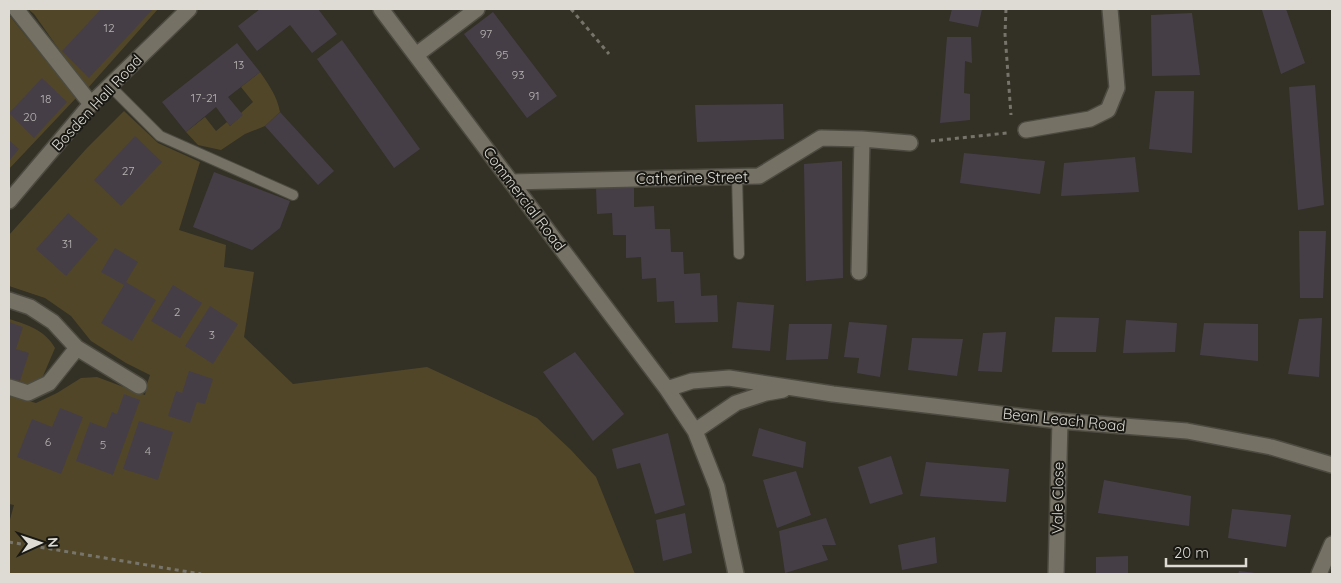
<svg xmlns="http://www.w3.org/2000/svg" width="1341" height="583" font-family="Quicksand,sans-serif">
  <rect width="100%" height="100%" fill="#333025"/>
  <path fill="#514728" d="M28,9H158L87,89L34,14Z
    M9,15L76,98L9,169Z
    M260,72C269,85 277,96 280,112L265,126L245,134L221,150L198,145L186,132L205,117L216,131L227,122L230,126L242,115L241,113L253,102L241,87Z
    M124,111L158,143L200,162L179,230L226,245L224,267L254,272L244,337L293,384L427,367L537,418L571,450L596,477L635,574H9V523L14,505L9,504V396L36,403L57,393L81,378L97,377L145,395L147,384L150,375L126,363L91,341L71,316L45,298L9,286V235L87,148Z
    M9,319C28,325 45,330 55,348L43,376L26,385L9,379Z"/>
  <path fill="#463e47" d="M101,9H153L89,78L62,51Z
    M260,9H318L337,34L312,53L290,25L257,51L238,26Z
    M952,9H982L978,27L949,21Z
    M1263,9H1286L1305,63L1281,74L1262,10Z
    M493,12L557,96L527,118L464,34Z
    M1192,13L1200,75L1152,76L1151,15Z
    M947,37H971L972,63L965,61L964,93L970,94V120L940,123Z
    M342,40L420,149L394,168L317,59Z
    M237,43L260,72L228,97L243,115L230,126L216,107L186,132L162,102Z
    M42,78L67,102L34,138L9,113Z
    M1315,85L1324,205L1298,210L1289,87Z
    M1155,91H1194L1192,153L1149,149Z
    M783,104L784,139L697,142L695,105Z
    M280,112L334,171L318,185L265,126Z
    M135,136L162,162L121,206L94,180Z
    M9,140L19,149L9,161Z
    M964,153L1045,161L1040,194L960,183Z
    M1135,157L1139,192L1061,196L1064,163Z
    M842,161L843,278L806,281L804,164Z
    M214,172L290,201L280,228L252,250L193,227Z
    M634,187V207L654,206L655,229H670L671,252H683L684,274L700,273L701,296L717,295L718,322L675,323L674,301L657,302L656,278L642,279L641,257L626,258V235H613L612,213L597,214L596,188Z
    M68,213L98,239L66,276L36,249Z
    M1299,231H1326L1323,298H1300Z
    M115,248L138,262L126,282L156,300L132,341L101,323L124,285L101,272Z
    M173,285L202,303L180,338L151,321Z
    M737,302L774,305L770,351L732,348Z
    M210,306L238,324L213,364L185,346Z
    M1055,317L1099,318L1096,352H1052Z
    M1322,318L1319,377L1288,374L1299,319Z
    M1126,320L1177,323L1175,352L1123,353Z
    M9,322L23,327L16,349L29,353L20,381L9,378Z
    M849,322L887,325L880,377L857,373L859,358L844,357Z
    M1204,323L1258,324V361L1200,355Z
    M789,324H832L828,359L786,360Z
    M1006,332L1002,372L978,371L983,333Z
    M912,338L963,339L957,376L908,370Z
    M575,352L624,414L593,441L543,372Z
    M189,371L213,379L205,404L197,402L190,423L168,416L176,391L182,393Z
    M124,394L140,400L113,475L76,461L90,422L106,428L112,412L117,414Z
    M60,408L83,417L61,474L17,457L32,419L52,427Z
    M139,421L173,432L158,480L123,469Z
    M759,428L806,442L803,468L752,456Z
    M668,433L685,505L655,514L640,463L617,469L612,449Z
    M891,456L903,494L870,504L858,467Z
    M926,462L1009,469L1006,502L920,496Z
    M796,471L811,515L777,528L763,480Z
    M1104,480L1191,496L1189,526L1098,513Z
    M1232,509L1291,515L1286,547L1228,538Z
    M685,513L692,553L663,561L656,520Z
    M826,518L836,545H822L828,560L785,573L779,531Z
    M935,537L937,563L902,570L898,545Z
    M1128,556V574H1096V557Z
    M1239,571L1256,573V574H1238Z"/>
  <g fill="none" stroke-linecap="round" stroke-linejoin="round">
    <g stroke="#4d4b41" stroke-width="12">
      <path id="service" d="M110,86L160,136L293,195
        M737,176L739,254"/>
    </g>
    <g stroke="#4d4b41" stroke-width="18">
      <path id="minor" d="M16,9L91,104
        M381,9L667,389L695,431L717,487L736,574
        M416,55L477,9
        M1026,130L1090,119L1108,110L1117,88L1110,9
        M862,139L910,143
        M511,182L759,176L821,138L862,139L859,272
        M9,201L91,104L189,9
        M9,300L30,307L53,322L77,348L139,386
        M9,387L28,393L49,383L77,348
        M667,389L692,381L729,378L833,394L1060,421L1187,431L1271,447L1332,465
        M695,431L736,403L766,393L783,390
        M1056,574L1060,421
        M1319,574L1332,544"/>
    </g>
    <path stroke="#77746b" stroke-width="3" stroke-dasharray="4 4" stroke-linecap="butt" d="M571,9L609,54
      M1006,9L1005,34L1011,115
      M931,141L1007,133
      M9,542L201,574"/>
    <use href="#service" stroke="#757165" stroke-width="10"/>
    <use href="#minor" stroke="#757165" stroke-width="15"/>
  </g>
  <g text-anchor="middle" stroke-width="4" stroke-linejoin="round" paint-order="stroke">
    <g font-size="12" fill="#b7b4b1">
      <text x="109" y="32">12</text>
      <text x="486" y="38">97</text>
      <text x="502" y="59">95</text>
      <text x="239" y="69">13</text>
      <text x="518" y="79">93</text>
      <text x="534" y="100">91</text>
      <text x="204" y="102">17-21</text>
      <text x="46" y="103">18</text>
      <text x="30" y="121">20</text>
      <text x="128" y="175">27</text>
      <text x="67" y="248">31</text>
      <text x="177" y="316">2</text>
      <text x="212" y="339">3</text>
      <text x="48" y="446">6</text>
      <text x="103" y="449">5</text>
      <text x="148" y="455">4</text>
    </g>
    <g font-size="15" fill="#dddbd4" stroke="#191813">
      <text transform="translate(97 103) rotate(-47)" y="5">Bosden Hall Road</text>
      <text transform="translate(692 178) rotate(-1)" y="5">Catherine Street</text>
      <text transform="translate(524 199) rotate(53)" y="5">Commercial Road</text>
      <text transform="translate(1064 420) rotate(6)" y="5">Bean Leach Road</text>
      <text transform="translate(1058 498) rotate(-89)" y="5">Vale Close</text>
    </g>
  </g>
  <rect width="1341" height="583" fill="none" stroke="#dddbd4" stroke-width="20"/>
  <g transform="translate(40 543) rotate(87)" stroke="#191813" stroke-width="4" paint-order="stroke">
  <path d="M0-4L9 19L0 12L-9 19Z" fill="#dddbd4"/>
  <text y="-8" font-size="14" font-weight="bold" text-anchor="middle" fill="#dddbd4">N</text>
  </g>
  <path d="M1166 558v8h80v-8" fill="none" stroke="#dddbd4" stroke-width="2.5"/>
  <text x="1174" y="558" font-size="15" fill="#dddbd4" stroke="#191813" stroke-width="4" paint-order="stroke">20 m</text>
</svg>
